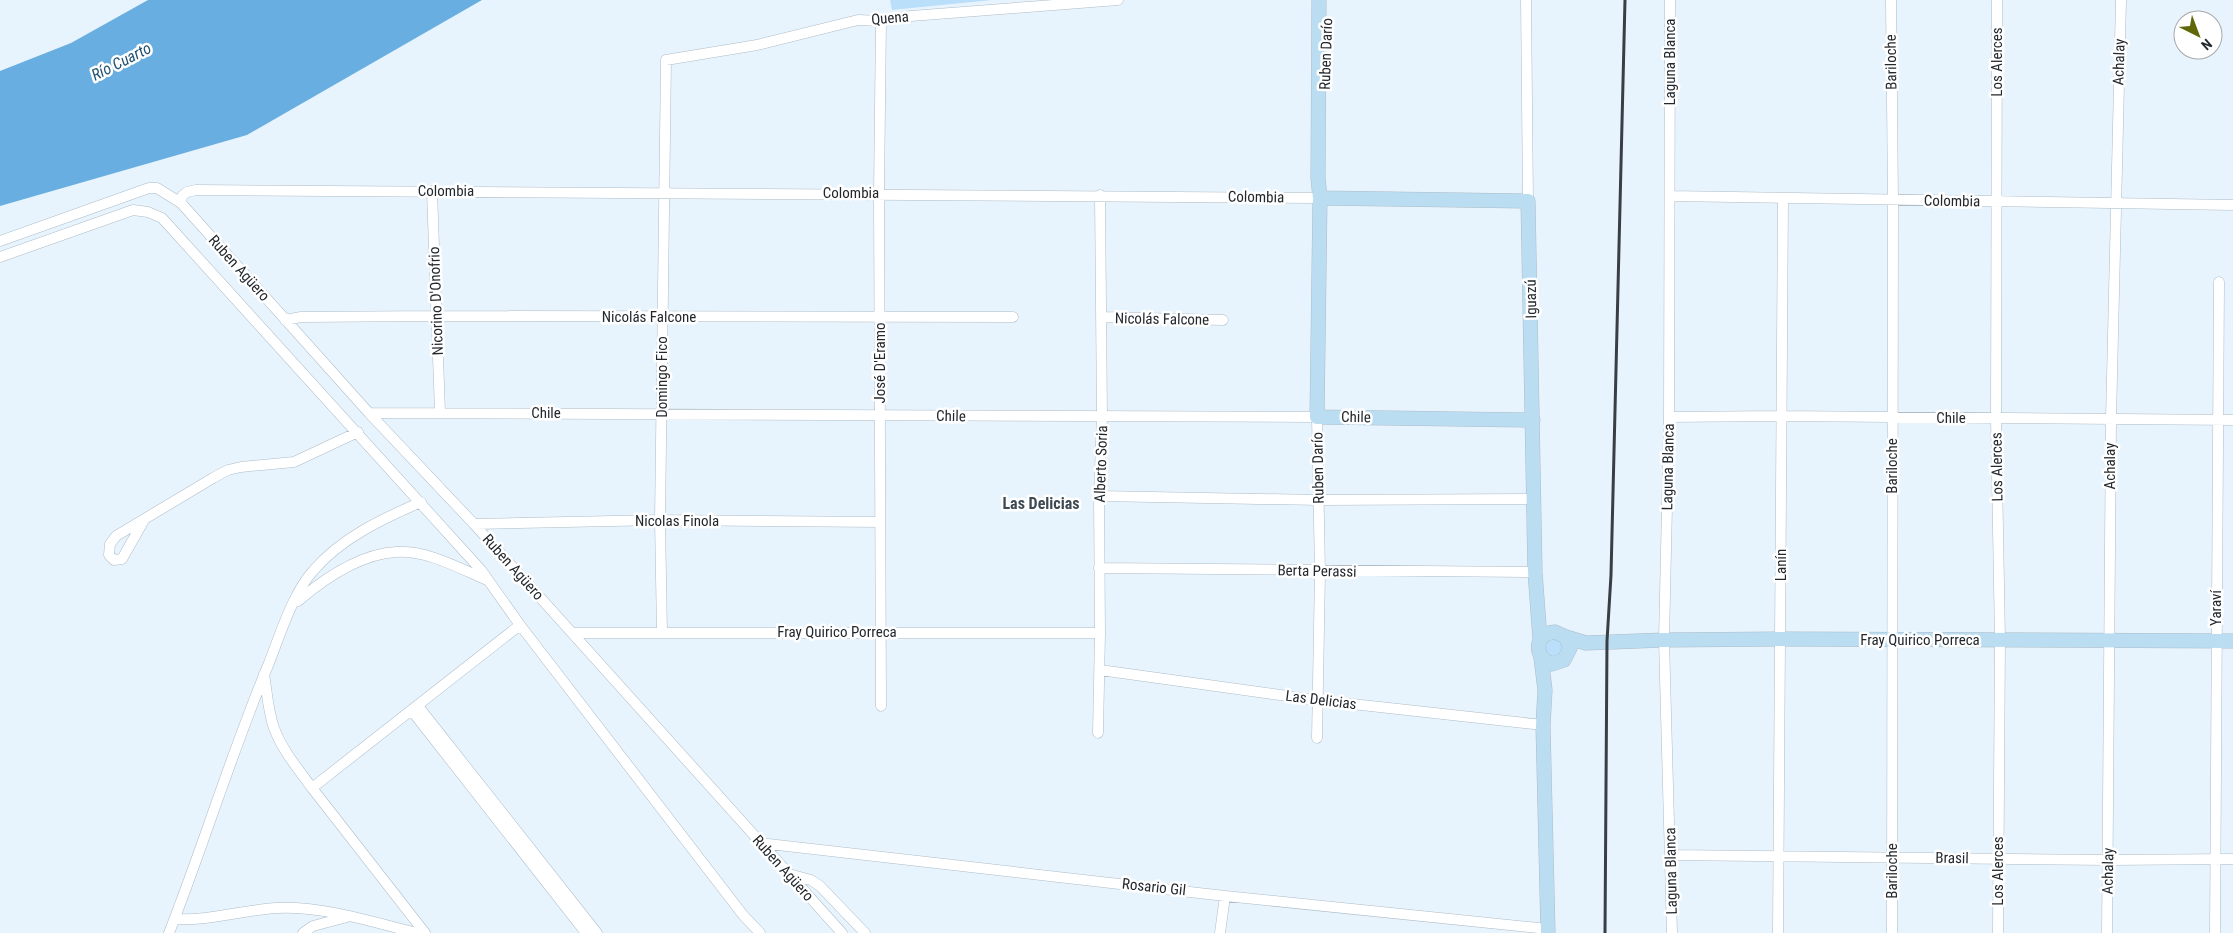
<svg xmlns="http://www.w3.org/2000/svg" width="2233" height="933" font-family="'Roboto Condensed',sans-serif">
  <rect width="100%" height="100%" fill="#e8f4fd"/>
  <path fill="#badffb" d="M890,0H992L892,10Z
    M1545 648a9 9 0 1 1 18 0a9 9 0 1 1-18 0Z"/>
  <path fill="#69aee0" d="M148,0H482L247,135L0,206V71L71,43Z"/>
  <g fill="none" stroke-linecap="round" stroke-linejoin="round">
    <g stroke="#adbcc7" stroke-width="11">
      <path id="street" d="M1526,0L1528,201
        M1670,0L1669,417L1664,640L1672,933
        M1891,0L1893,200L1892,933
        M1997,0L1996,418L2000,640L1998,933
        M432,191L440,412
        M1670,196L2233,205
        M181,203L182,196L187,192L196,190L1320,198
        M0,241L149,188H157L181,203L369,413L474,524L842,933
        M0,257L133,210L148,212L162,218L481,570L520,625L743,915L760,933
        M1101,317L1223,320
        M285,320L301,317L436,316L1013,317
        M369,413L1317,417L1320,572L1317,738
        M1669,417L1781,416L2233,420
        M1099,496L1319,500L1535,499
        M143,522L122,559L114,560L109,555L110,544L116,536L213,478L228,470L241,467L294,462L358,432
        M474,524L660,520L880,522
        M1099,568L1535,572
        M298,601C325,578 360,554 396,552C427,550 459,568 487,580
        M573,633H1100
        M662,633L660,520L666,60L757,45L858,20L881,21L911,16L1118,0
        M1100,670L1316,700L1543,725
        M264,674C267,692 268,711 274,728C282,750 299,770 312,788L520,625
        M418,706L597,933
        M881,706L879,193L881,21
        M412,711L586,933
        M1098,733L1100,633L1099,496L1102,417L1100,195
        M312,788L425,933
        M760,843L1225,896L1548,929
        M1670,855L2108,860L2233,859
        M789,874L811,880L820,886L865,933
        M175,919C210,921 242,910 277,908C324,906 372,922 417,933
        M169,933C204,844 232,751 269,663C280,635 293,593 313,571C341,538 382,519 421,502
        M303,933L313,926L347,917
        M1220,933L1225,896
        M1778,933L1783,198
        M2107,933L2111,419L2121,0
        M2215,933L2219,282"/>
    </g>
    <g stroke="#adbcc7" stroke-width="15">
      <path id="secondary" d="M1319,0L1318,178L1320,198L1317,417L1533,420
        M1320,198L1528,201L1535,572L1540,639
        M1566,637L1570,648L1564,660L1552,664C1532,657 1535,633 1555,632L1566,637L1586,643L1664,640L1780,639L2233,641
        M1541,658L1545,690L1543,725L1548,933"/>
    </g>
    <use href="#street" stroke="#fff" stroke-width="10"/>
    <use href="#secondary" stroke="#baddf2" stroke-width="14"/>
    <path stroke="#383e43" stroke-width="3" d="M1605,933L1607,641L1611,575L1625,0"/>
  </g>
  <g text-anchor="middle" stroke-width="5" stroke-linejoin="round" paint-order="stroke">
    <g font-size="15" fill="#23282d" stroke="#fff">
      <text transform="translate(890 18) rotate(-5)" y="5">Quena</text>
      <text transform="translate(1326 54) rotate(-88)" y="5">Ruben Darío</text>
      <text transform="translate(1670 62) rotate(-90)" y="5">Laguna Blanca</text>
      <text transform="translate(1891 62) rotate(-91)" y="5">Bariloche</text>
      <text transform="translate(1997 62) rotate(-90)" y="5">Los Alerces</text>
      <text transform="translate(2119 62) rotate(-88)" y="5">Achalay</text>
      <text x="446" y="196">Colombia</text>
      <text x="851" y="198">Colombia</text>
      <text transform="translate(1256 197) rotate(1)" y="5">Colombia</text>
      <text transform="translate(1952 201) rotate(1)" y="5">Colombia</text>
      <text transform="translate(239 268) rotate(48)" y="5">Ruben Agüero</text>
      <text transform="translate(1531 299) rotate(-91)" y="5">Iguazú</text>
      <text transform="translate(436 301) rotate(-92)" y="5">Nicorino D'Onofrio</text>
      <text x="649" y="322">Nicolás Falcone</text>
      <text transform="translate(1162 319) rotate(1)" y="5">Nicolás Falcone</text>
      <text transform="translate(880 363) rotate(-90)" y="5">José D'Eramo</text>
      <text transform="translate(662 377) rotate(-90)" y="5">Domingo Fico</text>
      <text x="546" y="418">Chile</text>
      <text transform="translate(951 416) rotate(1)" y="5">Chile</text>
      <text transform="translate(1356 417) rotate(1)" y="5">Chile</text>
      <text x="1951" y="423">Chile</text>
      <text transform="translate(1101 464) rotate(-88)" y="5">Alberto Soria</text>
      <text transform="translate(1892 466) rotate(-90)" y="5">Bariloche</text>
      <text transform="translate(2110 466) rotate(-90)" y="5">Achalay</text>
      <text transform="translate(1668 467) rotate(-89)" y="5">Laguna Blanca</text>
      <text transform="translate(1997 467) rotate(-91)" y="5">Los Alerces</text>
      <text transform="translate(1318 468) rotate(-91)" y="5">Ruben Darío</text>
      <text x="677" y="526">Nicolas Finola</text>
      <text transform="translate(1781 565) rotate(-90)" y="5">Lanín</text>
      <text transform="translate(513 567) rotate(48)" y="5">Ruben Agüero</text>
      <text transform="translate(1317 571) rotate(1)" y="5">Berta Perassi</text>
      <text transform="translate(2216 608) rotate(-90)" y="5">Yaraví</text>
      <text x="837" y="637">Fray Quirico Porreca</text>
      <text x="1920" y="645">Fray Quirico Porreca</text>
      <text transform="translate(1321 700) rotate(7)" y="5">Las Delicias</text>
      <text transform="translate(1952 858) rotate(1)" y="5">Brasil</text>
      <text transform="translate(783 868) rotate(48)" y="5">Ruben Agüero</text>
      <text transform="translate(1671 871) rotate(-91)" y="5">Laguna Blanca</text>
      <text transform="translate(1892 871) rotate(-90)" y="5">Bariloche</text>
      <text transform="translate(1998 871) rotate(-90)" y="5">Los Alerces</text>
      <text transform="translate(2108 871) rotate(-89)" y="5">Achalay</text>
      <text transform="translate(1154 887) rotate(6)" y="5">Rosario Gil</text>
    </g>
    <g font-size="16" font-style="italic" fill="#1f5174" stroke="#fff">
      <text transform="translate(121 61) rotate(-27)" y="6">Río Cuarto</text>
    </g>
    <g font-size="16" font-weight="bold" fill="#3d4953" stroke="#fff">
      <text x="1041" y="509">Las Delicias</text>
    </g>
  </g>
  <g transform="translate(2198 35) rotate(138)"><circle r="24" fill="#ffffff" stroke="#a7a9ab"/>
  <path d="M0-4L9 19L0 12L-9 19Z" fill="#606708"/>
  <text y="-8" font-size="14" font-weight="bold" text-anchor="middle" fill="#23282d">N</text>
  </g>
</svg>
